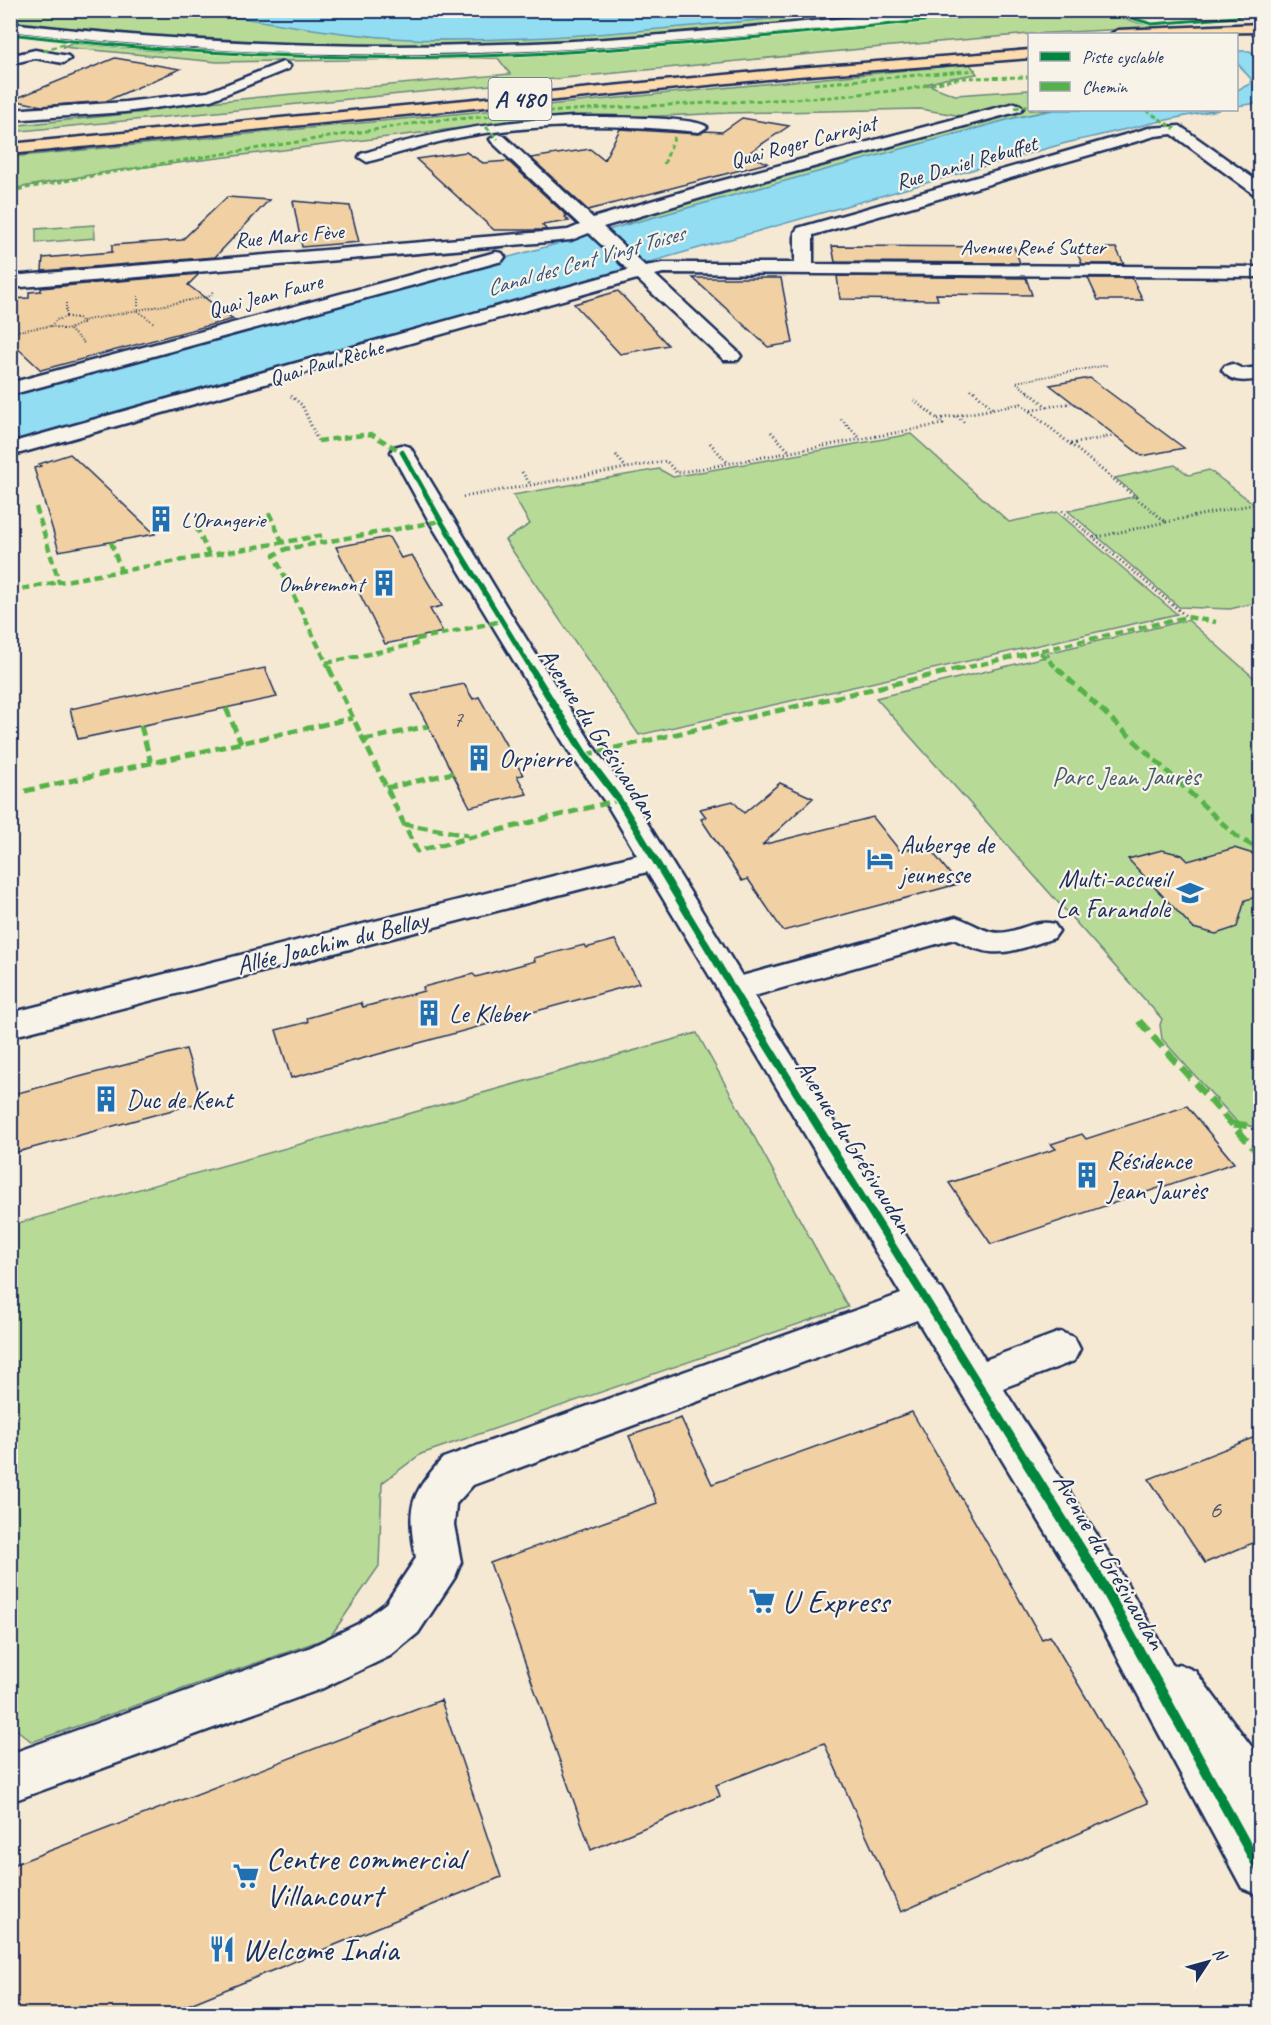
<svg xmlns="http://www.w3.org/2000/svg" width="1271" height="2025" font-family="Caveat,sans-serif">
  <rect width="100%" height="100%" fill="#f5e9d3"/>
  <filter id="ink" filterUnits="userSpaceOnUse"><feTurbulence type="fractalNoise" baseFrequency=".0167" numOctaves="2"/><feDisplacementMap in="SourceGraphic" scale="12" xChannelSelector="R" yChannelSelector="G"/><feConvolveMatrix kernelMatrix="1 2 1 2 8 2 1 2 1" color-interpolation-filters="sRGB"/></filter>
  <g filter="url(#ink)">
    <path fill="#b7db96" stroke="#69857a" stroke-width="1.5" d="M194,10L370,36L441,40L603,33L861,11H953L748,30L534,45L306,48L194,43L11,25V11Z
      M1050,10L1100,11L1139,23L1167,27L1030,34L892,46L11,132L10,126L145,112L143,108L510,74L498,58L217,62L62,47L72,43L159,51L297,56L559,54Z
      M970,64L977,74L945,79L926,84L955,95L1029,90L1030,110H1053L1014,118L618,228L660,208L974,118L920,109L729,113L501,123L113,171L11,189V157Z
      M94,225L95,238L36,243V229Z
      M911,434L1009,522L1057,512L1177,614L639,735L505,540L530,524L513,495L659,469L673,477Z
      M1175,465L1189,475L1209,470L1257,506L1260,505V602L1230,609L1179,607L1068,511L1137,496L1115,478Z
      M1188,620L1260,683L1256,685L1260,689V1129L1237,1122L1162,1039L1160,1025L1162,1019L876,698L1049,656L1047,653Z
      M697,1033L848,1307L421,1454L382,1483L379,1566L330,1637L32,1742L11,1725V1225Z"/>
    <path fill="#92ddf2" stroke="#6297b7" stroke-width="1.5" d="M194,11H861C722,22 582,40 442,40C359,40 276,22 194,11Z
      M1237,51H1249L1260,55V102L1259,103L1237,106V90L1250,84L1251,79L1237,63Z
      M1053,110H1219C1167,118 1117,132 1066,143L11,445V394L1014,118Z"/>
    <path fill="#f1d1a3" stroke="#1b2f5e" stroke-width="1.5" d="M115,58L180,69L106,101L42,106L12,100Z
      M742,118L789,126L747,154L767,163L588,210L531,158L590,149L604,160L620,129L699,134L705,131L722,132Z
      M466,152L483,163L508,161L567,216L565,217L569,221L542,225L547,230H494L416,159Z
      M227,197L269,200L215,257L42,271L43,258L112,252V245L182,240Z
      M293,201L350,206L359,242L302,247Z
      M832,246L1014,247L1020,263L835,262Z
      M1075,248H1116L1124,264H1082Z
      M199,274L188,285L233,319L41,370L10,341V299L29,298V292L41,291V288Z
      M837,276L1026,278L1032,295L936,294L938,300L840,299Z
      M693,278H781L793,343L768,347Z
      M1088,278H1132L1143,300H1098Z
      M618,291L668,345L620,354L574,304Z
      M1090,378L1184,448L1142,456L1050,385Z
      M70,454L155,534L59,551L34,468L41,466L39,464Z
      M389,537L401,558L412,555L442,606L430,609L443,632L385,644L336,547Z
      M265,668L277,697L78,739L70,709Z
      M464,684L473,699L479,697L523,775L517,776L527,794L470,807L412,695Z
      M780,783L813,798L762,845L873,817L900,851L927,845L958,884L783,931L748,879L742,881L701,819L706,817L700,809L733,801L744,813Z
      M1234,848L1260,856V896L1245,900L1237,927L1216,934L1193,928L1128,859L1162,850L1182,855L1188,861Z
      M615,940L639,983L291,1078L276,1030L308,1022L307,1018L361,1003L363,1007L424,991L423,987L473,974L476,977L535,961L534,958L584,945L586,948Z
      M186,1049L202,1102L10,1154V1095Z
      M1187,1106L1234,1163L991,1244L949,1183L1056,1149L1051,1144L1082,1134L1086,1139Z
      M912,1412L1042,1639L1050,1636L1148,1803L901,1912L824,1743L716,1785L720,1796L591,1850L490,1563L657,1503L629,1436L681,1418L712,1484Z
      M1260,1435V1540L1205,1563L1149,1479Z
      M441,1700L501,1877L166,2014H10V1866Z"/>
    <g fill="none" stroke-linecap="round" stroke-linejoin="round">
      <g stroke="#1b2f5e" stroke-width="5">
        <path id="minor" d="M929,10H987L981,14C822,28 663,46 503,52C338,59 174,51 10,31V23C173,42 336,50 500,44C643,40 786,23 929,10Z
          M35,50L68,56L70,59L63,63L35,58L10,64V56Z
          M283,62L290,66L288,69L211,100L125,112L10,120V110L125,102L208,92Z
          M1015,103L1020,105L1023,108L1020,111L721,192L603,227L645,266L663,263H795V232L798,228L1149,128L1180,126L1260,183V195L1254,194L1172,134L1155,136L813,235V264L1260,267V277L663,273L655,275L738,352L741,356L738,360H724L637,279L10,456V443L628,270L589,233L571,240L10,288V276L568,230L580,225L492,142L490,139L498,134L504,136L593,218L709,184Z
          M573,117C593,117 697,116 707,127L699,132C615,124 530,122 447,140C420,146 394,155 367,162L359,157L361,154C431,132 500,121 573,117Z
          M496,252L502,253L505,257L502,261L10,395V383Z
          M1232,364L1243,369L1260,367V379C1246,381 1232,384 1222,370L1225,366Z
          M402,445L410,447L413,452L515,621L597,752L633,800L742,976L956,917C968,921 982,930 992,932C1013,937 1032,918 1054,924L1059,931L1054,938C1011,951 997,962 954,939L754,996L939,1288L942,1289L985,1360L1060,1332L1074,1337L1080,1349L1074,1361L1003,1388L1118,1568L1173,1666L1179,1664L1195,1671L1260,1758V1895L1242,1888L1086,1598L917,1320L473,1485L456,1504L454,1525L461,1562L455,1577L418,1633L390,1656L321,1689L10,1802V1754L311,1647L358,1624L386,1603L416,1558C407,1507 409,1496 443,1458L901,1294L647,872L10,1037V1013L637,855L606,803L571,755L429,521L391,452L394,447Z"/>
      </g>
      <g stroke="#1b2f5e" stroke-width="5">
        <path id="highway" d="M1260,24V32L1111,34L1118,30Z
          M1030,50V58L798,76L10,154V144L798,68Z"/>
      </g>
      <path stroke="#1b2f5e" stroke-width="2" stroke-dasharray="1 2" stroke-linecap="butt" d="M138,296V311L154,323
        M66,303V317
        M66,317L78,318L82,323L67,330L51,326L56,320Z
        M82,321L211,296L213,290
        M70,330L84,343
        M10,332L51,326
        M971,389L975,393
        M1029,393L1016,382L1108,365"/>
      <path stroke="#1b2f5e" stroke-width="3" stroke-dasharray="1 3" stroke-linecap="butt" d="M974,391L993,409
        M1028,391L1047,407L1029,411
        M291,396L302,405L318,441
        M914,400L938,419
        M1047,407L1071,403
        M957,416L965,423
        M841,419L860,438
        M771,432L790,452
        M710,443L728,463
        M1071,444L1113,436
        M616,455L626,468
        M522,472L531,485
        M463,497L666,461L677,473L943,424L938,419L1021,404L1166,522L1093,538
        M1062,511L1187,617
        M1166,522L1260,503"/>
      <use href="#minor" fill="#f7f3e8" fill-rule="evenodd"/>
      <use href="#highway" fill="#fedbac" fill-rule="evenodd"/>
      <path stroke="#55b248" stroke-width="3" stroke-dasharray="5 3" stroke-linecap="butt" d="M44,51L66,43
        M814,84L976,70
        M1015,108L1030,105
        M1146,110L1175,129
        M486,127L498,139
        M664,164L675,136
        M10,191L153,165L429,121L588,109L831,97L909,89L961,78L1030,77"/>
      <path stroke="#55b248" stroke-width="4.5" stroke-dasharray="8 4.5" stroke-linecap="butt" d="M318,441L371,434L402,452
        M36,507L59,582L324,535
        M269,513L285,548
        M196,526L209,555
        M111,542L121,571
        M10,591L59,582
        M1040,652L1059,670
        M326,663L416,644L413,640L502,621
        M330,670L274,555L286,549L441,521
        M956,670L1187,617L1216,622"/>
      <path stroke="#55b248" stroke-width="5" stroke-dasharray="10 5" stroke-linecap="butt" d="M329,668L417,851L619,800
        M1057,668L1236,836L1260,850
        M226,708L241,743
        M141,726L151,763
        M364,740L428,726
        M585,755L963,668
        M386,788L453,773
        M25,791L353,718
        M403,824L468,835"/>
      <path stroke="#55b248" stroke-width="7" stroke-dasharray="14 7" stroke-linecap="butt" d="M1139,1021L1260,1155
        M1233,1124L1260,1127"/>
      <g stroke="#f7f3e8" stroke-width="4.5">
        <path id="cycleway-far4" d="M1105,10L1152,24L1237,17L1242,15L1244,10
          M10,34C156,52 303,60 450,57C647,52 843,28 1039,10"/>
      </g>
      <g stroke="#f7f3e8" stroke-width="8">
        <path id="cycleway-far3" d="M402,452L441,521L532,670"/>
      </g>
      <g stroke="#f7f3e8" stroke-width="10">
        <path id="cycleway-far2" d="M531,668L585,755L619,800L752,1021"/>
      </g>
      <g stroke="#f7f3e8" stroke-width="12">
        <path id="cycleway-far1" d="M751,1019L1028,1464"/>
      </g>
      <g stroke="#f7f3e8" stroke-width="14">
        <path id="cycleway" d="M1027,1463L1102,1583L1260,1870"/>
      </g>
      <use href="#cycleway-far4" stroke="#00873e" stroke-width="3"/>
      <use href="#cycleway-far3" stroke="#00873e" stroke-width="5"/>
      <use href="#cycleway-far2" stroke="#00873e" stroke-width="7"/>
      <use href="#cycleway-far1" stroke="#00873e" stroke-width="8"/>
      <use href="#cycleway" stroke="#00873e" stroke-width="10"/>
    </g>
  </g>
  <defs>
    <g id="building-bare" transform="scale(2.07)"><path d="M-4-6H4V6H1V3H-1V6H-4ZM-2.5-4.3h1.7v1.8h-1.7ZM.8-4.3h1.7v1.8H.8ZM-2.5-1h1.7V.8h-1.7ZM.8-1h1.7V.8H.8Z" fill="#1f6fb2" stroke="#f7f3e8" stroke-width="2.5" paint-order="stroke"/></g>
    <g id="hotel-bare" transform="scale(2.07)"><path d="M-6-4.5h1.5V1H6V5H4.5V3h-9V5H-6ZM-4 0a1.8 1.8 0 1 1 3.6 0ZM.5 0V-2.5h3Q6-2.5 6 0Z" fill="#1f6fb2" stroke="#f7f3e8" stroke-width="2.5" paint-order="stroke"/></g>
    <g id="school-bare" transform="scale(2.07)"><path d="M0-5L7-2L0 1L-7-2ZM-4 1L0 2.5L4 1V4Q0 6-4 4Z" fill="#1f6fb2" stroke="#f7f3e8" stroke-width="2.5" paint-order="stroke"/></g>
    <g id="supermarket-bare" transform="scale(2.07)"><path d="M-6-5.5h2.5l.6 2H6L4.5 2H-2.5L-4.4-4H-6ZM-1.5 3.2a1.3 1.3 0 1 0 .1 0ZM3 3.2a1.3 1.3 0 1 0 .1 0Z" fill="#1f6fb2" stroke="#f7f3e8" stroke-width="2.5" paint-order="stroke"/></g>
    <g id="restaurant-bare" transform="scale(2.07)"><path d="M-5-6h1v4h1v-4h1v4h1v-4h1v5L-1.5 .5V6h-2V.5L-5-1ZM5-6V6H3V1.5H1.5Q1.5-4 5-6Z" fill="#1f6fb2" stroke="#f7f3e8" stroke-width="2.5" paint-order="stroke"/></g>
  </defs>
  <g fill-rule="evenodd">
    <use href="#building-bare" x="161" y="519"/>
    <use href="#building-bare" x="384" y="583"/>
    <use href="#building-bare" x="479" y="758"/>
    <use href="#hotel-bare" x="880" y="859"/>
    <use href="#school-bare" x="1190" y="893"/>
    <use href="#building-bare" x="429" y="1013"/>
    <use href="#building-bare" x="106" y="1099"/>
    <use href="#building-bare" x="1087" y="1175"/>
    <use href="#supermarket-bare" x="762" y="1601"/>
    <use href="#supermarket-bare" x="246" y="1876"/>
    <use href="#restaurant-bare" x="222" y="1949"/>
  </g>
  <g text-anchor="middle" stroke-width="4.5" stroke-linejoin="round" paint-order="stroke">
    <g font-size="22" fill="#1b2f5e" stroke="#f7f3e8">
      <text transform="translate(803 141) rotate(-15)" y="8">Quai Roger Carrajat</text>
      <text transform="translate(966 162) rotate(-16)" y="8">Rue Daniel Rebuffet</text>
      <text transform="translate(289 235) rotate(-5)" y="8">Rue Marc Fève</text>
      <text x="1033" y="254">Avenue René Sutter</text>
      <text transform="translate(265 295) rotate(-15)" y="8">Quai Jean Faure</text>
      <text transform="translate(326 362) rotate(-16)" y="8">Quai Paul Rèche</text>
    </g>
    <g font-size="22" font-style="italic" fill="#33527c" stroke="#f7f3e8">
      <text transform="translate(585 260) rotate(-16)" y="8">Canal des Cent Vingt Toises</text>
    </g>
    <g font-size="22" fill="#1b2f5e" stroke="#f7f3e8" text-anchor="start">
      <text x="181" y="527">L'Orangerie</text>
      <text x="364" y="591" text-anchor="end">Ombremont</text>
    </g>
    <g font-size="22" fill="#50586f">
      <text x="458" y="726">7</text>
    </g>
    <rect fill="#f7f3e8" stroke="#5d6a87" stroke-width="1.5" x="488.5" y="78" width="63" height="42" rx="4.5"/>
    <g font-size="24" font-weight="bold" fill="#1b2f5e">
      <text x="520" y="107">A 480</text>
    </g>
    <g font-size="26" fill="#1b2f5e" stroke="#f7f3e8">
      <text transform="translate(599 733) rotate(57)" y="9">Avenue du Grésivaudan</text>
      <text transform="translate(332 942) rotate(-14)" y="9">Allée Joachim du Bellay</text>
      <text transform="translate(855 1146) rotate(58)" y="9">Avenue du Grésivaudan</text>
      <text transform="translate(1110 1561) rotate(60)" y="9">Avenue du Grésivaudan</text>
    </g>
    <g font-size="26" fill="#1b2f5e" stroke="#f7f3e8" text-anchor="start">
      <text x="499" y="767">Orpierre</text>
      <text x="900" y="853">Auberge de<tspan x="900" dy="30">jeunesse</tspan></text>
      <text x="1170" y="887" text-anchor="end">Multi-accueil<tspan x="1170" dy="30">La Farandole</tspan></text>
      <text x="449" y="1022">Le Kleber</text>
      <text x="126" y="1108">Duc de Kent</text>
      <text x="1107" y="1169">Résidence<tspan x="1107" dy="30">Jean Jaurès</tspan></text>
    </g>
    <g font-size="26" fill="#425a6c" stroke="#f7f3e8">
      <text x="1126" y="785">Parc Jean Jaurès</text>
    </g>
    <g font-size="27" fill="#50586f">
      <text x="1215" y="1518">6</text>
    </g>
    <g font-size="32" fill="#1b2f5e" stroke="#f7f3e8" text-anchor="start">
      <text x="782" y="1612">U Express</text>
      <text x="266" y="1869">Centre commercial<tspan x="266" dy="37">Villancourt</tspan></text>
      <text x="242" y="1960">Welcome India</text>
    </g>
  </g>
  <rect width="1271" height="2025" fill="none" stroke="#f7f3e8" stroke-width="36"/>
  <rect x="18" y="18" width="1235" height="1989" fill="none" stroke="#1b2f5e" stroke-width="2" filter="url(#ink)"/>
  <rect x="1028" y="33" width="210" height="78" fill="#f7f3e8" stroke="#9fa5b1" stroke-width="1.5"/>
  <rect x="1040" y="52" width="30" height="9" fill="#00873e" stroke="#9fa5b1" stroke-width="1.5"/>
  <text x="1082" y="63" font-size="18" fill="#1b2f5e">Piste cyclable</text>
  <rect x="1040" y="82" width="30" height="9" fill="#55b248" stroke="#9fa5b1" stroke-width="1.5"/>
  <text x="1082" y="93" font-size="18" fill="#1b2f5e">Chemin</text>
  <g transform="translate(1208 1962) rotate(54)" stroke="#f7f3e8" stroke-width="4.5" paint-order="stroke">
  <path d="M0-4.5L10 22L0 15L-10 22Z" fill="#1b2f5e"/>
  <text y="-9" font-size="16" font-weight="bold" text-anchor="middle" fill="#1b2f5e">N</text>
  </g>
</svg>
